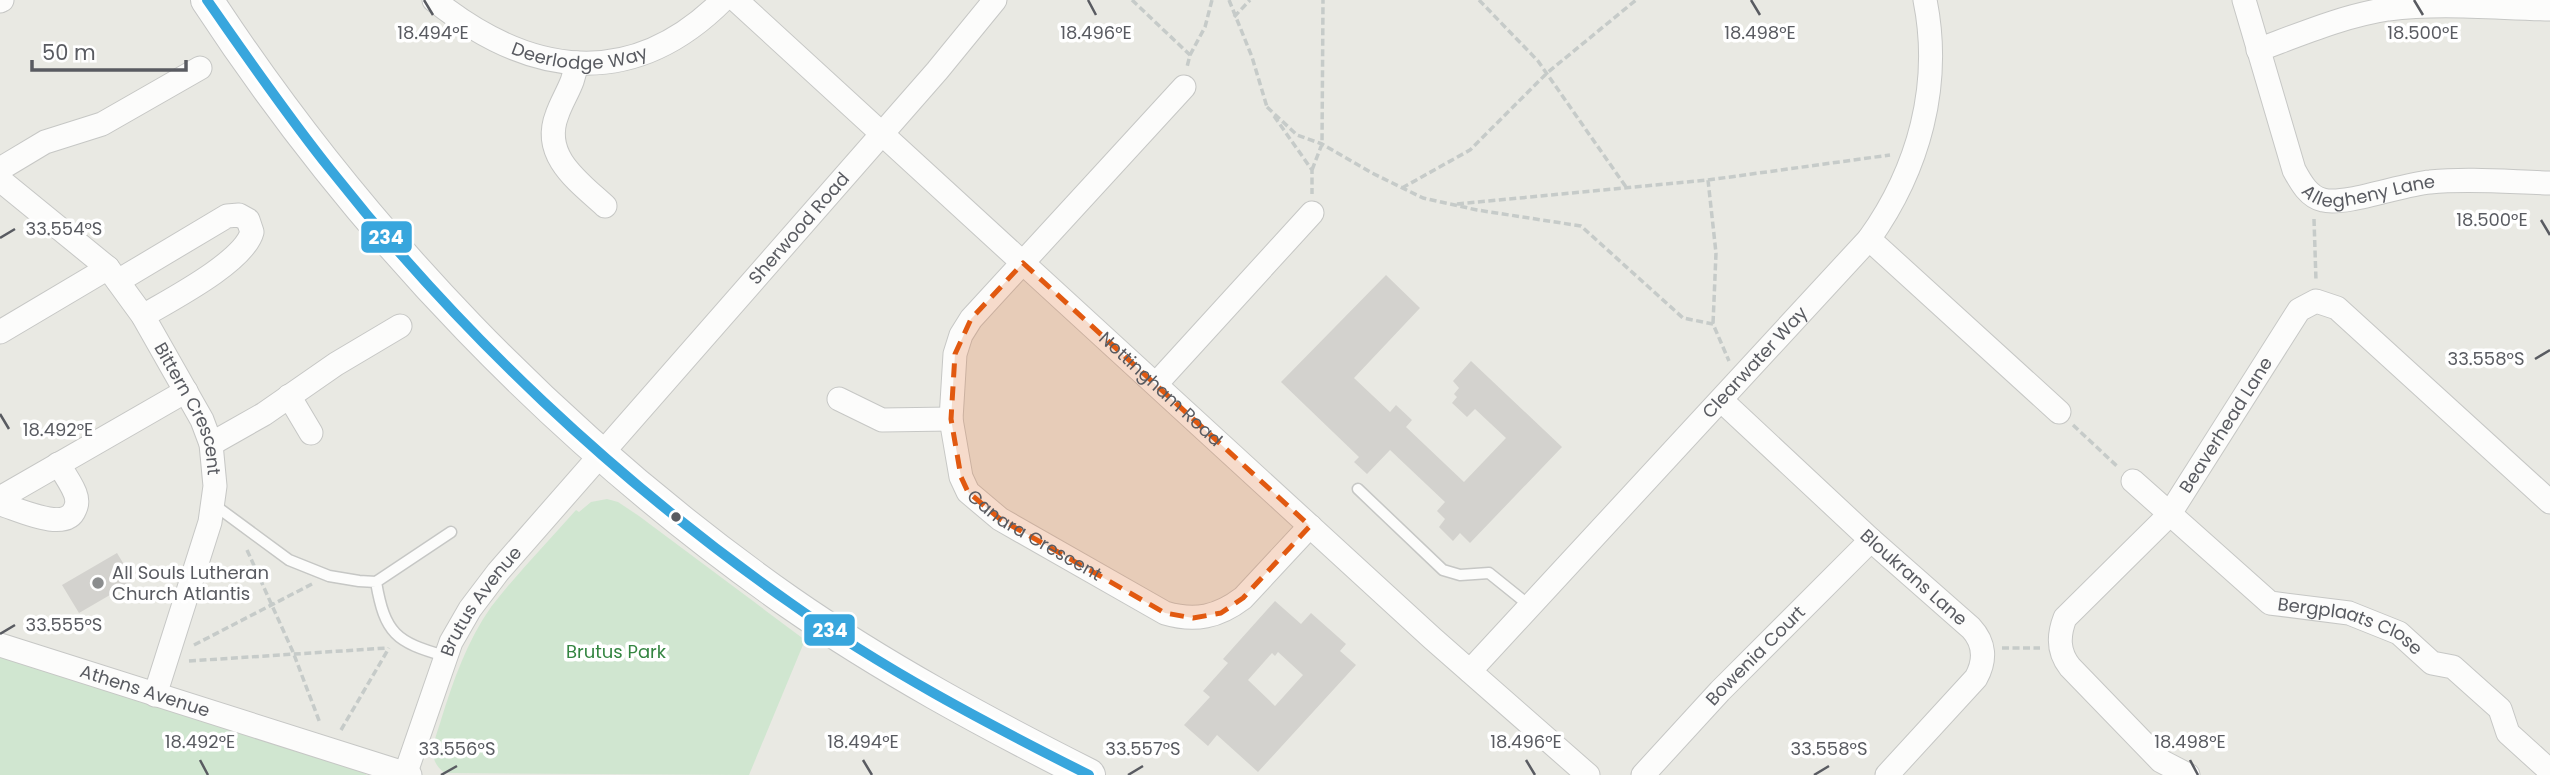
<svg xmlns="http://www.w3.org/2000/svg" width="2550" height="775" font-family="Poppins,sans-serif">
  <rect width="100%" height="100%" fill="#e9e9e3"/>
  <path fill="#d0e6d0" d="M607,499L618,502L639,516L805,640L749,775L445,773C425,759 435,740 441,720C453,681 467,641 491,607C517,573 548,542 576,510L579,512L591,502Z
    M0,655L358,769L367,775H0Z"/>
  <path fill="#d3d2ce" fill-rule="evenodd" d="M1386,275L1420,308L1354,378L1390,412L1396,405L1412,420L1406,427L1464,482L1506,438L1475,409L1467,417L1452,403L1457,397L1454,394L1459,388L1453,381L1471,361L1562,447L1470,543L1460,533L1453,541L1439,527L1445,519L1437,511L1445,502L1390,450L1367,474L1354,462L1359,457L1281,382Z
    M117,553L134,581L79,613L62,585Z
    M1275,601L1301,624L1311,613L1346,644L1340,651L1356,665L1258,772L1217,735L1208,746L1184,725L1210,697L1203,691L1228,663L1223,659ZM1278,652L1303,675L1275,706L1248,680L1272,653L1275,656Z"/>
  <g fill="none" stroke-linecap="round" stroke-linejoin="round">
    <g stroke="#c6c7c5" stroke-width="13">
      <path id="lane" d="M1358,489L1443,570L1460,575L1489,573L1530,606
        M213,504L289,560L329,576L359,581L376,582L451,532
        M376,582C385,634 396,642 445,656"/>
    </g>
    <g stroke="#c6c7c5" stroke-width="25">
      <g id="street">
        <path id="s1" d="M434,0C529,76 631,92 723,0"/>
        <path id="s2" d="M736,0L1432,638L1588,775"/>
        <path id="s3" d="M2244,0L2294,170C2301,183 2309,197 2323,200C2345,206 2403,184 2430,182C2470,178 2510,182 2550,183"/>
        <path d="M0,1L2,0"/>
        <path d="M2258,50C2301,34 2343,16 2388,9C2441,2 2496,8 2550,9"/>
        <path d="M576,63C575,83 563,97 557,115C541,156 579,182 605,206"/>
        <path id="s4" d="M1184,87L971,319L961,335L955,354L951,419L961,477L968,492L1000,519L1165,613C1195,622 1218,617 1243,598L1310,526"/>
        <path d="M0,169L45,142L102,124L200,68"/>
        <path id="s5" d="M0,180L108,268L143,316L202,420L211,444L215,486L210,522L155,695"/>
        <path d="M1869,239L2059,412"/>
        <path d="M118,281L227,216L239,215L248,220L252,232C244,262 170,300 143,316"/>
        <path d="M0,332L108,268"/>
        <path d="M1156,384L1312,213"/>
        <path d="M289,396L311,433"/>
        <path d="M839,399L882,420L951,419"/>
        <path id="s6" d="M1721,400L1871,540L1971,628C1985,643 1986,660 1976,678L1887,775"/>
        <path d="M211,444L264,414L336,364L400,326"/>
        <path id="s7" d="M2133,481L2270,603L2349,613L2399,633L2432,663L2453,667L2500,709L2508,733L2550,771"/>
        <path d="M0,498L186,391"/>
        <path d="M0,504C18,509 66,533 75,509C78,503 77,498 75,493C71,483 64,473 58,464"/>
        <path id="s8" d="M0,645L410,775"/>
        <path id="s9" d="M1470,671L1869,239C1919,169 1942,85 1925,0"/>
        <path id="s10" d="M405,775L451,642L470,609L498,572L937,71L995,0"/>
        <path id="s11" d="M1643,775L1720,691L1871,540"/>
        <path id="s12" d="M2188,775L2161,761L2070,667C2058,652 2058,636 2065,618L2169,515L2299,310L2316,301L2337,308L2550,502"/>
      </g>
    </g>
    <g stroke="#c4c5c4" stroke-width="34">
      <path id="secondary" d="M207,0C361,235 560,441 789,602C884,668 986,723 1089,775"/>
    </g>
    <path stroke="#c6cbc9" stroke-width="3.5" stroke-dasharray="7 3.5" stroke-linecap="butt" d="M1132,0L1190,55L1187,67
      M1229,0L1252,57L1267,107
      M1479,0L1538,61L1626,187
      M1234,17L1250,0
      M1190,55L1205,27L1212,0
      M1267,107L1297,135L1322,144L1372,173L1423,198L1477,210L1581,226L1683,318L1713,324L1729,361
      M1274,116L1312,170V194
      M1312,170L1322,144L1323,0
      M1708,180L1890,155
      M1402,188L1470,150L1547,73L1636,0
      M1457,204L1708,180L1716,253L1713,324
      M2314,219L2316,281
      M2073,425L2119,468
      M247,550L293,652L320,723
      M194,645L312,584
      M2002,648H2040
      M189,661L387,648
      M341,730L389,648"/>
    <use href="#lane" stroke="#fcfcfb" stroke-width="10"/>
    <use href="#street" stroke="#fcfcfb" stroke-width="23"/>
    <use href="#secondary" stroke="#fcfcfb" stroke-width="32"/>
    <g stroke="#fff" stroke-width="16">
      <path id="bus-1" d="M207,0C247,57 286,114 330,169C460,334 617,481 789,602C883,669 986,723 1089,775"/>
    </g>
    <use href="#bus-1" stroke="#38a6dd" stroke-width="10"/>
  </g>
  <path fill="#e15910" fill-opacity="0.2" stroke="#e15910" stroke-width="5" stroke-dasharray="14 9" stroke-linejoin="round" d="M1023,263L1310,526L1243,598L1221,613L1193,618L1165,613L1000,519L968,492L961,477L951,419L955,354L971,319Z"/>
  <path fill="none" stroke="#595b61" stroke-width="2.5" d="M424,0L433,15M1088,0L1096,15M1751,0L1760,15M2414,0L2423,15M2541,220L2550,235M0,238L15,229M2535,359L2550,350M0,414L9,429M0,634L15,625M200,760L208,775M863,760L872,775M1526,760L1535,775M2190,760L2198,775M441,775L457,766M1128,775L1143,766M1814,775L1829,766"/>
  <circle fill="#595b61" stroke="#fff" stroke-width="2.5" cx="676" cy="517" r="6"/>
  <circle fill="#8b8d8e" stroke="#fff" stroke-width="2.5" cx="98" cy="583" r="7"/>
  <g text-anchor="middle" stroke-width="7" stroke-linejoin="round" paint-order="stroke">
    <g font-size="18" fill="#595b61" stroke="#fff">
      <text dy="6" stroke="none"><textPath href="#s1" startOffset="161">Deerlodge Way</textPath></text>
      <text dy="6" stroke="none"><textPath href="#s3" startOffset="266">Allegheny Lane</textPath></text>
      <text dy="6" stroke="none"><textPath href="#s10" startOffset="682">Sherwood Road</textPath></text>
      <text dy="6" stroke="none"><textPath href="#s9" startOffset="420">Clearwater Way</textPath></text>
      <text dy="6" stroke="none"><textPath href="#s2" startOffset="576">Nottingham Road</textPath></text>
      <text dy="6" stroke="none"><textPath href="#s5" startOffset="303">Bittern Crescent</textPath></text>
      <text dy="6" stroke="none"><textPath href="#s12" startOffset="466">Beaverhead Lane</textPath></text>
      <text dy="6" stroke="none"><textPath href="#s4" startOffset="574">Canara Crescent</textPath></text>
      <text dy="6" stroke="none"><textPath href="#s6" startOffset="262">Bloukrans Lane</textPath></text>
      <text dy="6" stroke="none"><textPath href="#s10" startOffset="191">Brutus Avenue</textPath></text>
      <text dy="6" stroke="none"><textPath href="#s7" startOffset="268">Bergplaats Close</textPath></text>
      <text dy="6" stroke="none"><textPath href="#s11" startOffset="164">Bowenia Court</textPath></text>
      <text dy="6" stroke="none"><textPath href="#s8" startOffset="152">Athens Avenue</textPath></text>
    </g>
    <g font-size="18" fill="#595b61" stroke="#fff" text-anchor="start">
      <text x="112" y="579">All Souls Lutheran<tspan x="112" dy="21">Church Atlantis</tspan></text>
    </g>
    <g font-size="18" fill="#348541" stroke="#fff">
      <text x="616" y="658">Brutus Park</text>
    </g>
  </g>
  <g font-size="18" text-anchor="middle" fill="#595b61" stroke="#fff" stroke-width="7" stroke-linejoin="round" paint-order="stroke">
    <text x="1096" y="39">18.496°E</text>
    <text x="433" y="39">18.494°E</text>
    <text x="1760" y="39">18.498°E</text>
    <text x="2423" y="39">18.500°E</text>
    <text x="2492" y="226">18.500°E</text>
    <text x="64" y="235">33.554°S</text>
    <text x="2486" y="365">33.558°S</text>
    <text x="58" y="436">18.492°E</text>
    <text x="64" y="631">33.555°S</text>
    <text x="200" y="748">18.492°E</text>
    <text x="863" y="748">18.494°E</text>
    <text x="1526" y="748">18.496°E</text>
    <text x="2190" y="748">18.498°E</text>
    <text x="457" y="755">33.556°S</text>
    <text x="1143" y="755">33.557°S</text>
    <text x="1829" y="755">33.558°S</text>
  </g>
  <g stroke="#fff" stroke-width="2.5">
    <rect x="360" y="220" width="53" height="34" rx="7" fill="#38a6dd"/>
    <rect x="803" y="613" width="53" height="34" rx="7" fill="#38a6dd"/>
  </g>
  <g font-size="19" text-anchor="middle" font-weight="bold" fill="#fff">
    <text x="386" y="244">234</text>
    <text x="830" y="637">234</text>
  </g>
  <path d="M32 60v10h154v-10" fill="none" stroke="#595b61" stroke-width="3.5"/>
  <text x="42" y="60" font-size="21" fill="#595b61" stroke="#ffffff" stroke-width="5" paint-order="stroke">50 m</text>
</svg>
